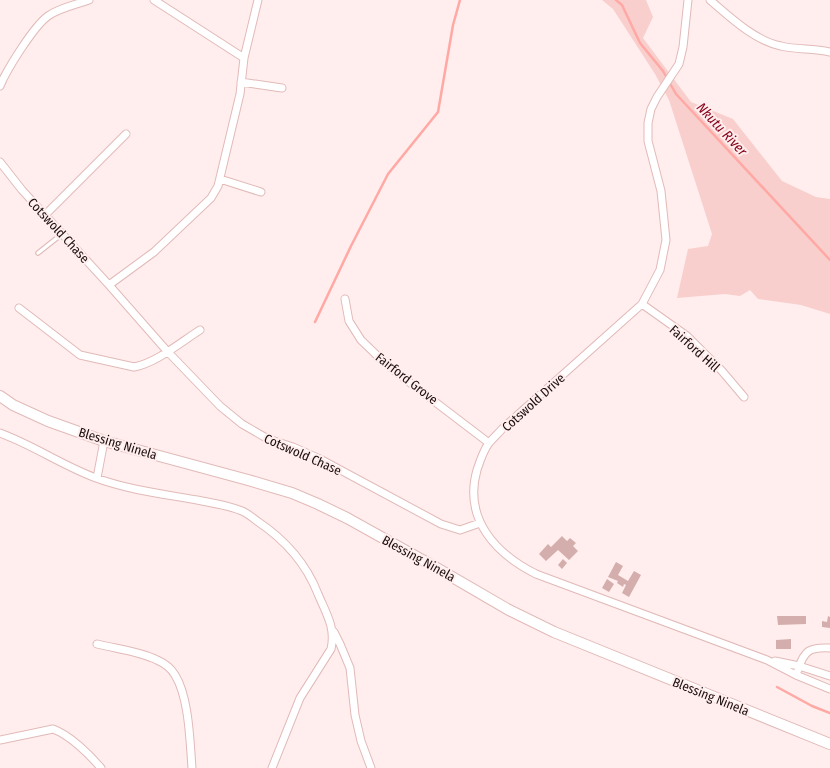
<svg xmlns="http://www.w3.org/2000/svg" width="830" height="768" font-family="'Fira Sans Condensed',sans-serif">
  <rect width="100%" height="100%" fill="#ffeeed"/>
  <path fill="#f9cfcd" d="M602,0H646L653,17L643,38L691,102L733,119L782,181L816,197L830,199V314L801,305L758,299L750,290L740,296L725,294L677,298L688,249L708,246L712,234L669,100L655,74L613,9Z"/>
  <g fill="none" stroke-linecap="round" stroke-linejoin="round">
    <path stroke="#ffa8a4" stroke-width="2.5" d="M616,0L622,5L640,43L663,71L676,94L830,260
      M315,322L351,246L388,174L438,112L453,25L460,0
      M777,687L812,706L830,713"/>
  </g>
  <path fill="#d4aeac" d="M562,536L567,541L570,538L576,543L573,546L578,551L569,560L558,550L546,561L539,554L548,544L551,547Z
    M563,559L567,563L562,569L558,565Z
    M616,562L623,566L618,575L628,581L634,571L641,575L629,597L622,593L626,585L624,584L623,587L617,583L618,581L608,577Z
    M607,579L614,584L609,592L602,588Z
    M777,616H806V624L778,625Z
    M828,616L830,617V628L822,627V621L827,622Z
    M791,639V649H776V640Z"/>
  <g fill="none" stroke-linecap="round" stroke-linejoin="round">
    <g stroke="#e1bab8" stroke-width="5.5">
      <path id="lane" d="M38,253L62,234"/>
    </g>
    <g stroke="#e1bab8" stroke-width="9">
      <path id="street" d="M154,0L244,58
        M688,0L683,47L679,64L657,97L651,109L648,123V141L661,191L666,240L660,270L642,304L502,429C498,434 493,438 489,443C483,451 480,461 477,470C463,519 496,554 536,574L767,660L796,675L830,689
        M710,0C730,17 755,41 781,46C797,50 813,48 830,52
        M241,82L282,88
        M0,86C7,69 34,26 48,16C59,8 75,5 89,0
        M0,162L22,190L109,285L167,351L220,406L242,424L268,439L293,447L320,459L441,524L460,530L480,523
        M220,179L261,192
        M45,215L126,134
        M109,285L154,252L211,198L218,186L240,94L244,58L258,0
        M345,299L349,321L361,340L388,366L489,443
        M642,304L687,336L722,371L744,397
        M19,308L80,355L134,367C156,363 181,342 200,330
        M0,433C33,445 63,466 96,478C129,490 163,494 197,500C212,503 227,505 242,511C247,513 252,517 257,521C284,539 306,563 318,594C326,613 336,628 331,649L300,698L272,768
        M97,478L104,441
        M334,632L340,644L350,668L355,715L361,741L371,768
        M97,644C117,649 139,651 157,660C164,663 171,668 175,675C189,697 190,742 192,768
        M775,661L799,666L830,676
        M798,670C804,650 810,647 830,648
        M0,740L53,729C70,735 90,755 101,768"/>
    </g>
    <g stroke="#e1bab8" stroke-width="12">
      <path id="secondary" d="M0,396L13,405L48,421L104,441L248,480L292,493L318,504L347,518L435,567L509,610L554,632L830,744"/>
    </g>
    <use href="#lane" stroke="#fff" stroke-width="3.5"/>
    <use href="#street" stroke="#fff" stroke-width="7"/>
    <use href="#secondary" stroke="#fff" stroke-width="10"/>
  </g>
  <g text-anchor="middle" stroke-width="4" stroke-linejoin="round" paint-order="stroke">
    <g font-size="13" fill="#1a0e0d" stroke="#ffeeed">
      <text transform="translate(59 230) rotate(47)" y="5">Cotswold Chase</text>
      <text transform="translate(695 348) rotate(42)" y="5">Fairford Hill</text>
      <text transform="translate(407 378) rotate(38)" y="5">Fairford Grove</text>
      <text transform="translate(533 402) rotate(-42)" y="5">Cotswold Drive</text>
      <text transform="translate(118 443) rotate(17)" y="5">Blessing Ninela</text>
      <text transform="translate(303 454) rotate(24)" y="5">Cotswold Chase</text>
      <text transform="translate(419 558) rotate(29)" y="5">Blessing Ninela</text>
      <text transform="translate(711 696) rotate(22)" y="5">Blessing Ninela</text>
    </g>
    <g font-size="14" font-style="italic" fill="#860019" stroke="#ffeeed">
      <text transform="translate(722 129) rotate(47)" y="5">Nkutu River</text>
    </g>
  </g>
</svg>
